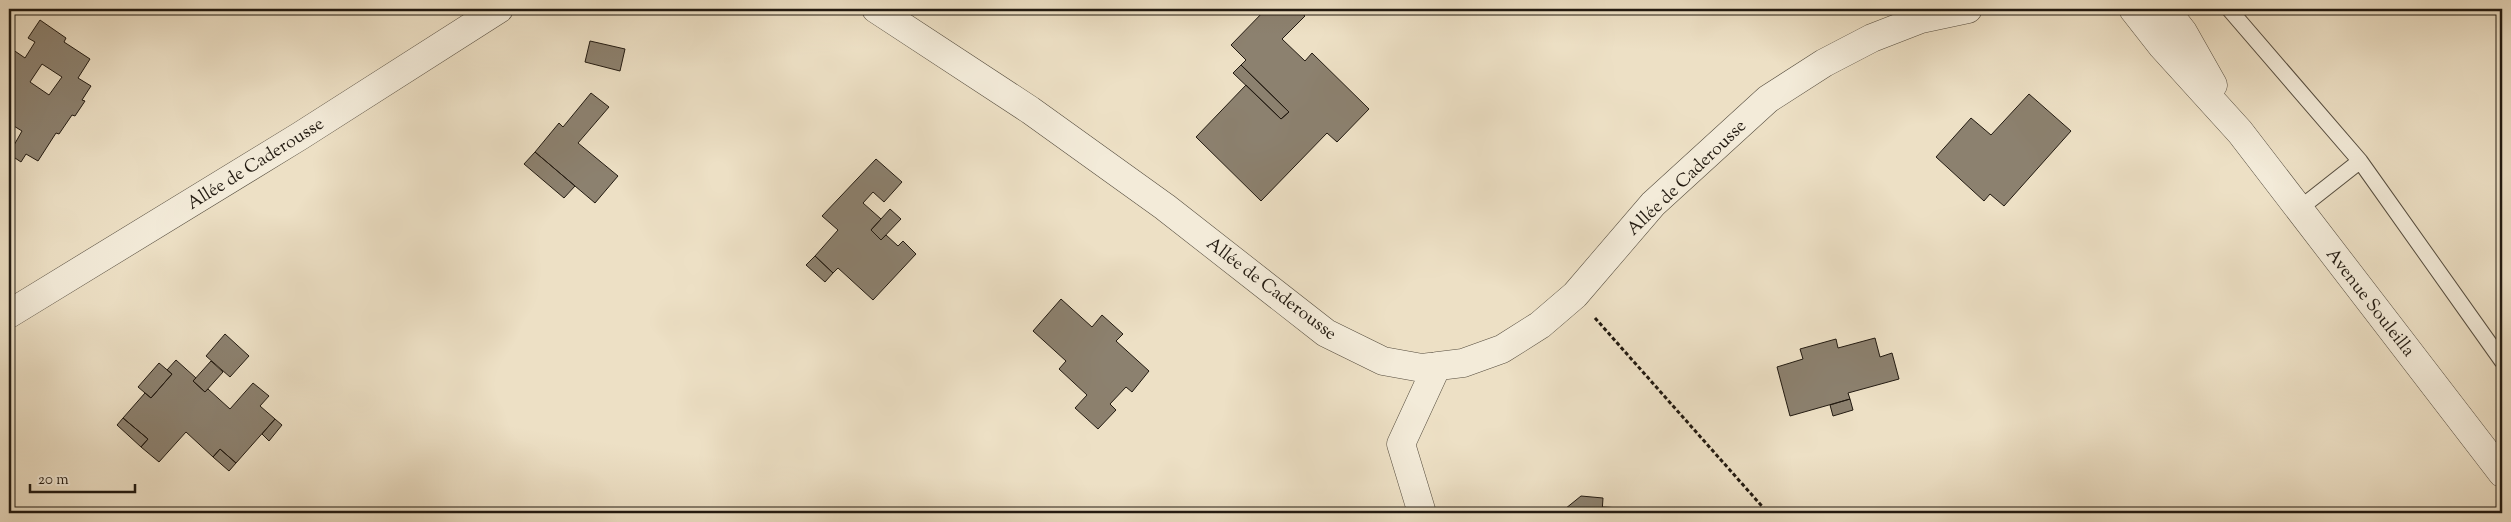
<svg xmlns="http://www.w3.org/2000/svg" width="2511" height="522" font-family="'Sorts Mill Goudy',serif">
  <rect width="100%" height="100%" fill="#ede0c5"/>
  <filter id="stains"><feTurbulence type="fractalNoise" baseFrequency=".004" numOctaves="4"/><feColorMatrix values="0 0 0 0 .2 0 0 0 0 .09 0 0 0 0 .02 0 0 0 .5 -.17"/></filter>
  <radialGradient id="worn" r=".72"><stop offset=".6" stop-color="#630" stop-opacity="0"/><stop offset="1" stop-color="#630" stop-opacity=".3"/></radialGradient>
  <path fill="#8c816f" stroke="#221a11" fill-rule="evenodd" d="M1266,9H1297L1305,16L1282,39L1305,61L1312,53L1369,109L1337,142L1327,133L1261,201L1196,137L1246,85L1281,119L1289,112L1241,65L1246,60L1231,45Z
    M40,20L66,38L64,42L90,59L78,78L91,86L82,100L85,101L75,116L72,115L59,134L56,133L38,161L26,154L21,162L9,154L22,131L9,123V47L25,58L35,42L28,38ZM42,64L62,77L49,95L30,82Z
    M590,41L625,49L620,71L585,62Z
    M1241,65L1289,112L1281,119L1233,73Z
    M591,93L609,107L578,143L618,176L595,203L535,152L559,123L563,127Z
    M2029,94L2071,131L2004,206L1990,194L1984,201L1936,157L1971,118L1991,135Z
    M535,152L575,186L564,198L524,164Z
    M876,159L902,182L884,202L873,192L863,203L881,219L871,230L881,240L886,235L898,246L903,241L916,254L873,300L838,268L833,273L815,256L838,230L822,216Z
    M890,209L901,219L881,240L871,230Z
    M815,256L833,273L825,282L806,265Z
    M1061,299L1092,327L1102,315L1123,334L1116,341L1149,371L1132,392L1126,387L1110,404L1116,410L1098,429L1075,408L1087,395L1059,369L1066,361L1033,331Z
    M225,334L249,356L230,377L206,356Z
    M1875,338L1880,357L1892,353L1899,379L1848,393L1850,399L1790,416L1777,367L1803,359L1800,349L1836,339L1838,348Z
    M176,360L196,378L193,381L205,392L208,389L230,409L253,383L269,396L260,406L275,419L236,463L220,449L213,457L186,432L159,462L141,447L148,439L123,418L145,393L151,398L172,374L167,370Z
    M211,361L223,372L205,392L193,381Z
    M159,363L172,374L151,398L138,387Z
    M1850,399L1853,410L1833,416L1830,405Z
    M123,418L148,439L141,447L117,425Z
    M275,419L282,425L269,441L262,434Z
    M220,449L236,463L229,471L213,457Z
    M1581,496L1603,498L1602,513H1560Z
    M1602,507L1645,509V513H1602Z"/>
  <g fill="none" stroke-linecap="round" stroke-linejoin="round">
    <g stroke="#554c3e" stroke-width="17">
      <path id="service" d="M2229,9L2360,161L2502,361
        M2299,209L2360,161"/>
    </g>
    <g stroke="#554c3e" stroke-width="29">
      <path id="minor" d="M876,9L1030,110L1165,207L1326,333L1383,361L1422,368L1463,363L1502,349L1540,325L1575,295L1653,204L1768,99L1824,63L1872,38L1921,19L1968,9
        M9,314L300,136L499,9
        M1422,513L1401,444L1437,366"/>
    </g>
    <g stroke="#554c3e" stroke-width="29">
      <path id="tertiary" d="M2133,9L2162,46L2240,132L2502,473
        M2165,9L2183,32L2213,85"/>
    </g>
    <path stroke="#221a11" stroke-width="3" stroke-dasharray="4 2.5" stroke-linecap="butt" d="M1595,318L1768,513"/>
    <use href="#service" stroke="#f3ebd9" stroke-width="15"/>
    <use href="#minor" stroke="#f3ebd9" stroke-width="28"/>
    <use href="#tertiary" stroke="#f3ebd9" stroke-width="28"/>
  </g>
  <g text-anchor="middle" stroke-width="4" stroke-linejoin="round" paint-order="stroke">
    <g font-size="18" fill="#221a11" stroke="#f3ebd9">
      <text transform="translate(255 163) rotate(-32)" y="6">Allée de Caderousse</text>
      <text transform="translate(1686 177) rotate(-44)" y="6">Allée de Caderousse</text>
      <text transform="translate(1272 288) rotate(37)" y="6">Allée de Caderousse</text>
      <text transform="translate(2371 302) rotate(52)" y="6">Avenue Souleilla</text>
    </g>
  </g>
  <rect width="2511" height="522" fill="none" stroke="#ede0c5" stroke-width="30"/>
  <rect x="10" y="10" width="2491" height="502" fill="none" stroke="#221a11" stroke-width="2.5"/>
  <rect x="15" y="15" width="2481" height="492" fill="none" stroke="#221a11"/>
  <path d="M30 484v8h105v-8" fill="none" stroke="#221a11" stroke-width="2.5"/>
  <text x="38" y="484" font-size="15" fill="#221a11" stroke="#f3ebd9" stroke-width="4" paint-order="stroke">20 m</text>
  <rect width="100%" height="100%" filter="url(#stains)"/>
  <rect width="100%" height="100%" fill="url(#worn)"/>
</svg>
